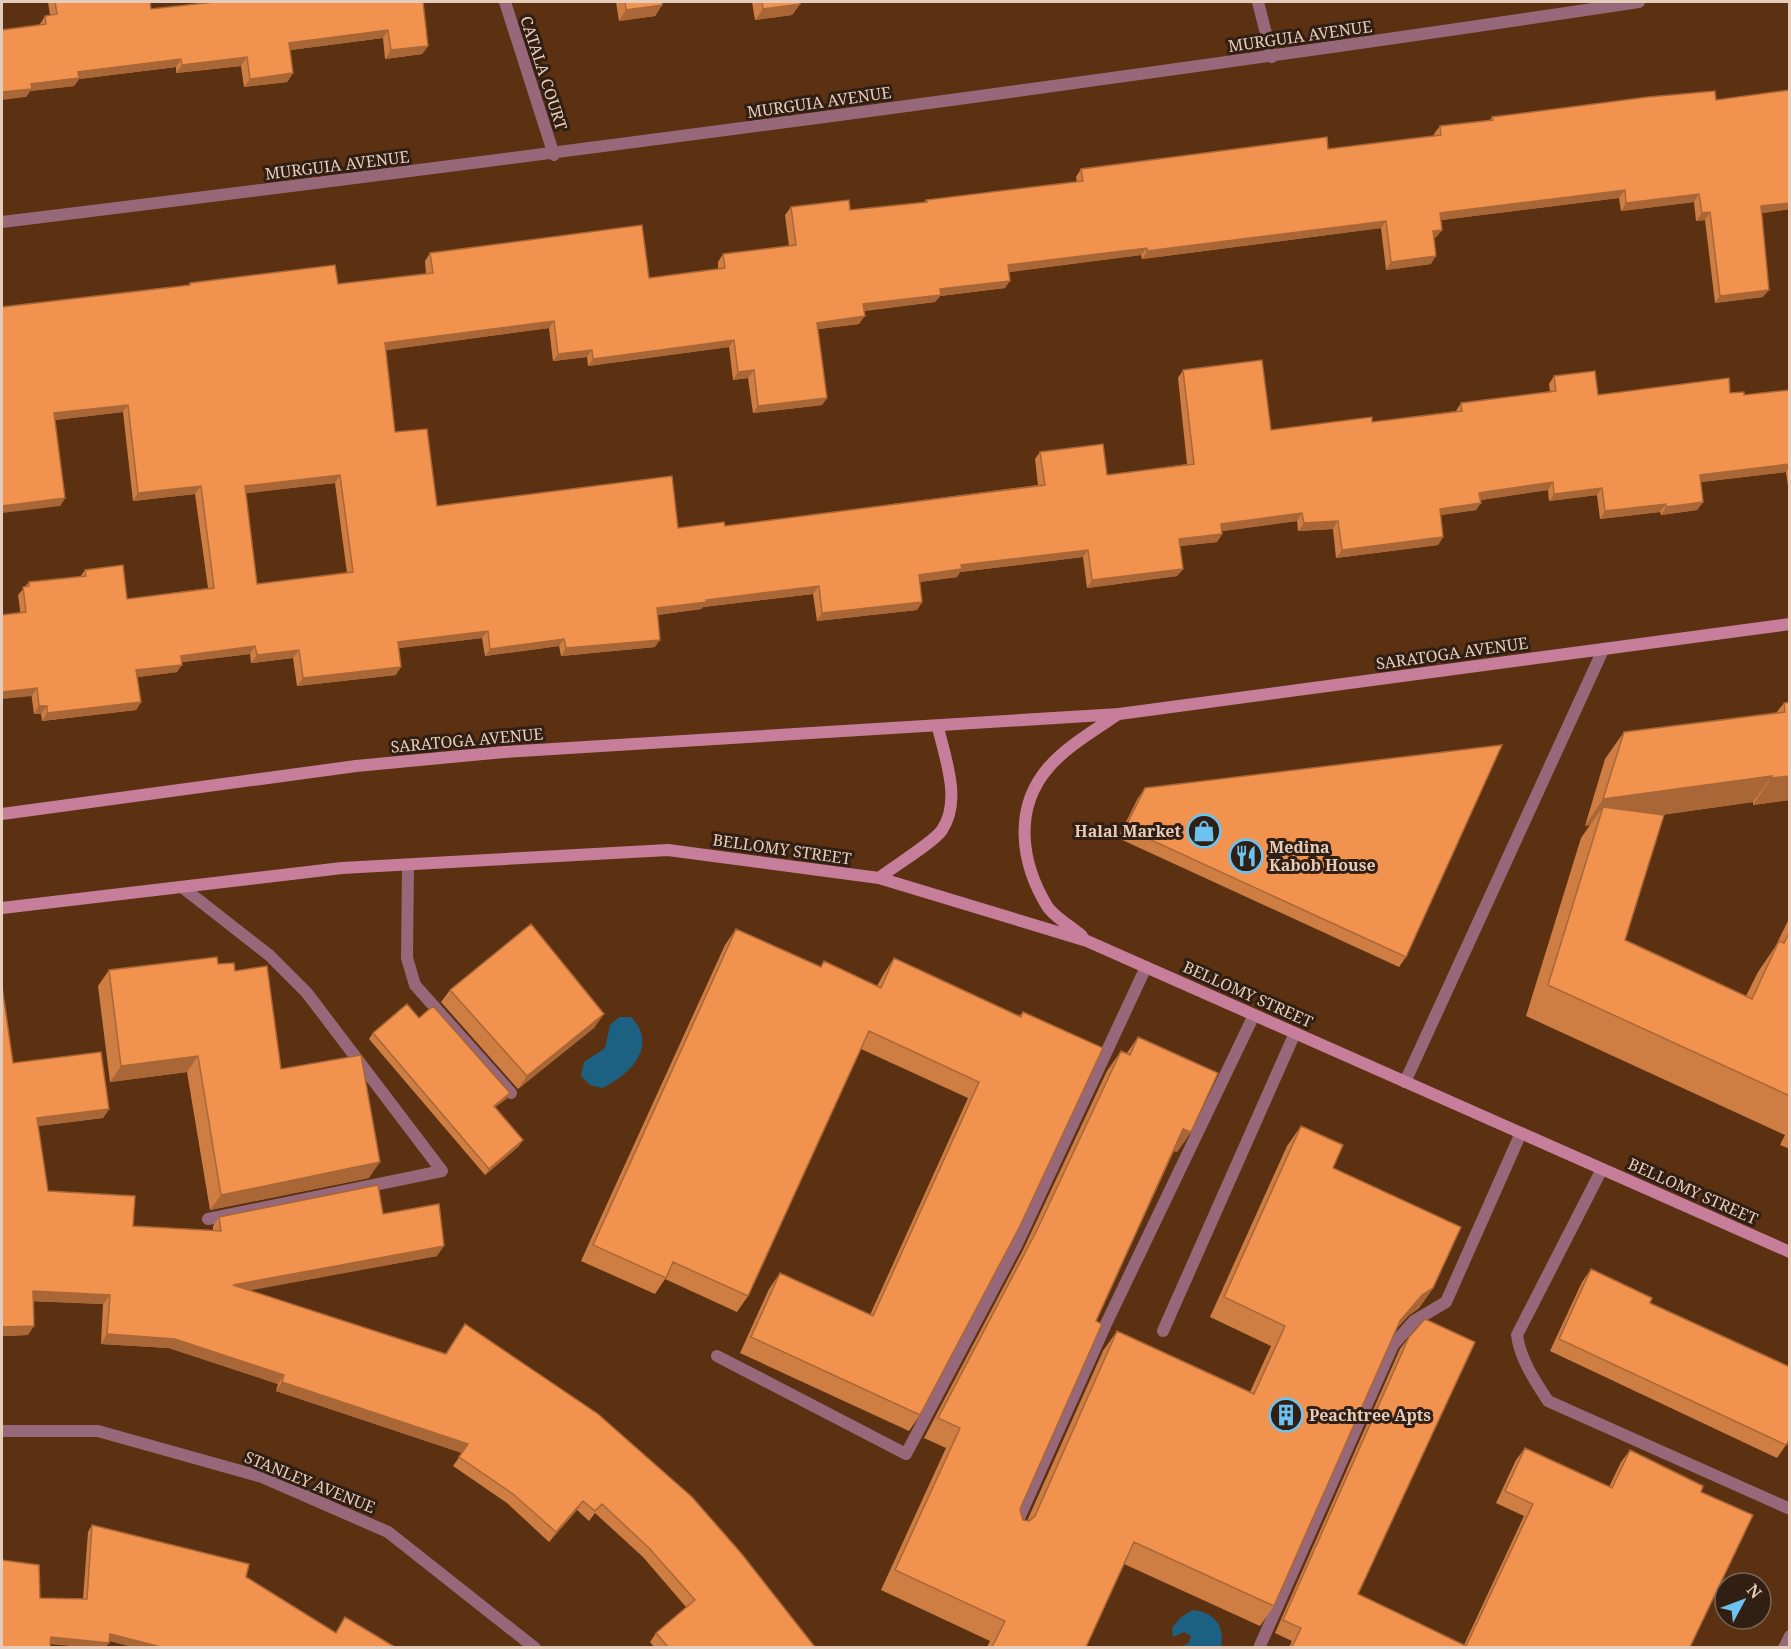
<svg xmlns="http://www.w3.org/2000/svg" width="1791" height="1649" font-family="'Noto Serif',serif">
  <rect width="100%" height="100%" fill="#5b3112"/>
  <path fill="#1c6082" d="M619,1017H631C659,1046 630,1075 602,1088L590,1085L581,1076L584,1062L605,1048L610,1025Z
    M1192,1610C1214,1612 1225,1625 1221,1647H1181L1189,1643L1191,1636L1184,1632L1173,1637L1172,1628L1180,1618Z"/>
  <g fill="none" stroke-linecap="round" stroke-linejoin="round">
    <path stroke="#96687a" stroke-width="12" d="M408,865L407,958L415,985L511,1093
      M182,887L269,955L307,993L442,1171L208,1219
      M1405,1082L1603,650
      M1602,1169L1517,1335C1520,1359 1535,1381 1548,1401L1790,1509
      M1163,1331L1295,1033
      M717,1356L906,1454L1016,1246L1146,967
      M1015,1527L1105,1326L1254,1015
      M1259,1648L1393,1345L1414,1321L1446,1302L1521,1133"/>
    <path stroke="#96687a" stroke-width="12" d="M505,2L554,155
      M1258,2L1272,57
      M2,222C548,155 1094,84 1639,2
      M2,1431H98L262,1477L388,1532L535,1648
      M1784,1648L1790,1636"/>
    <path stroke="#c67e9b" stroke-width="12" d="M2,814L356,766L504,752L1119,714L1790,624
      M879,878C894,866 933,843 942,830C962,800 945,759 938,727
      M2,908L342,868L668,850L879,878L1087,941L1790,1252
      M1082,936C1072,927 1054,917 1047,906C1021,863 1013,809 1048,768C1067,746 1094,731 1118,714"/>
  </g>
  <path fill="#cf7e43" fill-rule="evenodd" d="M48,2H150L151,9L423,2L428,46L422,54L385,59L383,38L290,50L293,73L287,82L244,87L241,66L176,73V67L79,79L74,86L30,91L26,97L40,24L45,16L50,15Z
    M616,2H662V5L655,16L619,21Z
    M752,2H799L800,4L792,15L755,20Z
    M1790,89V209L1762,213L1763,297L1715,303L1705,220L1696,221L1694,202L1621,211L1619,198L1441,220L1442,230L1436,237L1434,238L1431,264L1386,270L1381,228L1142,259L1141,255L1009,272L1005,288L940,296L935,302L864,311L859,324L818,329L827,398L822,405L753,413L748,378L733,380L729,347L588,366L587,357L553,361L549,328L386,350L395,432L437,506L678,528L725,526L1038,485L1035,459L1040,452L1107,475L1187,464L1178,378L1183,370L1271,430L1372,422L1456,411L1461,403L1550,392L1549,384L1554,376L1598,395L1730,393L1744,395L1790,390V500L1786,472L1700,482L1703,502L1697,510L1661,515L1660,512L1600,519L1597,495L1549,501L1548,490L1481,500L1476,510L1441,515L1443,537L1438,545L1336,558L1333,529L1298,531L1297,521L1222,531V534L1217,542L1180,546L1183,569L1177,576L1087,588L1083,557L960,572L957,577L919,582L922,602L917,610L817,621L813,594L703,607L701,609L657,615L655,647L561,656L559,646L485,656L482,638L398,648L396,675L297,686L293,658L251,663L250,654L182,662L177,672L137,677L141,702L136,710L42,721L41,714H34L18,595L29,582L80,577L85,570L127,599L208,588L195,494L133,501L123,412L54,420L65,498L60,506L2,307L188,286L190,283L338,284L426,274L425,261L430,253L649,278L718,269V262L723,254L789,246L785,215L791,207L850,210L925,202L926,200L1077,182L1076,177L1081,169L1328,149L1434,136V134L1440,126L1490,120L1492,117L1716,100L1789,90ZM335,483L347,573L257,584L246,493Z
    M1790,702V800L1753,805V802L1661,815L1625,940L1746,996L1758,972L1775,947L1790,917V1149L1780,1145L1785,1135L1526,1016L1581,838L1590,825L1585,826L1605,759L1624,732L1776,713L1784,703Z
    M1145,788L1406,957L1399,967L1118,838L1138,798Z
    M736,929L820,967L824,961L877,986L883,975L894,958L1019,1016L1023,1012L920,1415L909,1431L740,1353L769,1289L780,1273L870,1315L968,1098L861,1049L748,1296L737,1312L665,1279L655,1294L581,1261L725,945Z
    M218,964L235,971L281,1069L369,1178L210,1210L187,1072L110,1082L98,986L109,970Z
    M2,986L13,1063L109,1109L103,1118L38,1126L48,1191L133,1226L213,1230V1226L219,1217L383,1214L437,1256L249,1290L446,1354L815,1647H654L650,1642L656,1633L686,1607L643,1557L595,1513L589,1521L577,1510L549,1542L507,1503L453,1466L462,1453L276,1391L278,1384L169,1348L101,1344L103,1304L33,1301L28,1335L2,1336Z
    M450,990L595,1027L518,1089L441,1002Z
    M419,1018L510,1093L506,1099L495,1107L519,1146L485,1175L369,1039L373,1033Z
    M1138,1037L1191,1132L1177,1152L1174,1151L1096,1321L1020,1509L1023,1520L1027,1521L1103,1351L1117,1331L1250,1392L1271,1346L1210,1317L1287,1146L1301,1126L1333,1168L1433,1288L1419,1308L1408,1316L1396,1329L1274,1606L1260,1626L1124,1564L1086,1647H987L990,1641L881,1590L946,1448L924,1438L1023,1250L1107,1071L1121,1051L1127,1053Z
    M1591,1269L1650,1303L1786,1445L1777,1458L1550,1351L1582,1282Z
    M1409,1337L1358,1594L1464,1645L1524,1516L1496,1503L1516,1460L1525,1448L1609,1487L1621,1462L1630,1450L1701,1492L1690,1647H1289L1292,1641L1275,1633L1400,1349Z
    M92,1525L246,1577L335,1633L345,1617L395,1647L109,1641L85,1647L50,1644L40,1598L83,1599L88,1532Z"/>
  <path fill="#a96637" d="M800,4L792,15L755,20L763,9Z
    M662,5L655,16L619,21L626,10Z
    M388,30L383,38L283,51L289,43Z
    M428,46L422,54L385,59L391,50Z
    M247,57L241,66L176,73L182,65Z
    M181,59L176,67L79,79L74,86L30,91L26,97L2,100V92L78,72Z
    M293,73L287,82L244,87L250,79Z
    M1625,190L1619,198L1434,221L1440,213Z
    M1699,194L1694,202L1621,211L1626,203Z
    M1790,203V209L1756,214L1761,206Z
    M1710,212L1705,220L1696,221L1702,213Z
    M1386,221L1381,228L1142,259L1147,251Z
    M1442,230L1436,237L1428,238L1433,231Z
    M1147,248L1141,255L1003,273L1008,265Z
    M1436,256L1431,264L1386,270L1391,262Z
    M1010,281L1005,288L940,296L935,302L858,311L863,304L940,289Z
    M1769,290L1763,297L1715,303L1720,296Z
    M865,316L859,324L811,330L817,323Z
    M554,321L549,328L380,351L385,343Z
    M734,340L729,347L588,366L593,359Z
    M592,350L587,357L553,361L558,354Z
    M754,370L748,378L733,380L738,372Z
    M827,398L822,405L753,413L758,406Z
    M128,405L123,412L48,421L54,413Z
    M1790,464V466L1786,472L1694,483L1700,475Z
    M340,475L335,483L240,494L245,486Z
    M1553,482L1548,490L1474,501L1479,493Z
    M201,486L195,494L133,501L138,493Z
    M1602,488L1597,495L1549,501L1554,494Z
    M65,498L60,506L2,513V506Z
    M1703,502L1697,510L1661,515L1666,507Z
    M1481,503L1476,510L1434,516L1440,509Z
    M1666,504L1660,512L1600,519L1605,511Z
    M1302,513L1297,521L1216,532L1221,524Z
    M1338,521L1333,529L1298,531L1304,523Z
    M1222,534L1217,542L1173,547L1179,539Z
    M1443,537L1438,545L1336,558L1342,550Z
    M1088,550L1083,557L960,572L957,577L913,583L919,575L961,565Z
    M1183,569L1177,576L1087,588L1092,580Z
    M819,586L813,594L703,607L701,609L651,616L657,608L706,600Z
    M922,602L917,610L817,621L822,613Z
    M488,631L482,638L392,649L398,642Z
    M564,639L559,646L485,656L490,649Z
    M660,640L655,647L561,656L566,648Z
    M255,646L250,654L176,663L181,656Z
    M299,650L293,658L251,663L257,655Z
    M182,665L177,672L131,678L136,670Z
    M401,667L396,675L297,686L303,678Z
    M37,688L32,696L2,699V692Z
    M141,702L136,710L42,721L47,713Z
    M39,706H47L41,714H34Z
    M1772,776L1753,802L1597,824L1603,807L1590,825L1585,826L1603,799Z
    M1790,776V800L1753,805L1771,778Z
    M604,1014L595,1027L518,1089L527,1076Z
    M198,1056L187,1072L110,1082L121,1066Z
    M510,1093L506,1099L489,1112L494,1106Z
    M109,1109L103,1118L30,1127L37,1118Z
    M1183,1129L1191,1132L1177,1152L1169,1149Z
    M523,1140L519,1146L485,1175L489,1169Z
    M380,1162L369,1178L210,1210L221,1195Z
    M444,1246L437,1256L226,1295L233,1285Z
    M1433,1288L1419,1308L1408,1316L1385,1342L1400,1321L1422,1295Z
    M33,1291L110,1295L103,1304L27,1301Z
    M34,1326L28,1335L2,1336V1327Z
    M107,1334L175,1339L284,1375L278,1384L169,1348L101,1344Z
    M282,1382L468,1444L462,1453L276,1391Z
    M583,1501L577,1510L549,1542L556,1532Z
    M110,1634L161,1647H132L105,1640Z
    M51,1637L109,1643L106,1647H85L47,1643Z"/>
  <path fill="#f1924e" stroke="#a96637" stroke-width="1.5" fill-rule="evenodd" d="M55,2H150L151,9L214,2H423L428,46L391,50L388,30L289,43L293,73L250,79L247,57L182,65L181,59L78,72L79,78L31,84L32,89L2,92V30L46,24L45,16L57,14Z
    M625,2H662V5L626,10Z
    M762,2H799L800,4L763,9Z
    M1790,90V203L1761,206L1769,290L1720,296L1710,212L1702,213L1699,194L1626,203L1625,190L1440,213L1442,230L1433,231L1436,256L1391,262L1386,221L1147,251V248L1008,265L1010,281L940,289L941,295L863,304L865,316L817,323L827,398L758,406L754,370L738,372L734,340L593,359L592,350L558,354L554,321L385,343L395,432L427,429L437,506L672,476L678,528L724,522L725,526L1045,485L1040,452L1103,444L1107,475L1194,464L1183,370L1262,360L1271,430L1372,417V422L1462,411L1461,403L1556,391L1554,376L1595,371L1598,395L1729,378L1730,393L1744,392V395L1790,390V464L1700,475L1703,502L1666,507V504L1605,511L1602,488L1554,494L1553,482L1479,493L1481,503L1440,509L1443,537L1342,550L1338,521L1304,523L1302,513L1221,524L1222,534L1179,539L1183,569L1092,580L1088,550L961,565L962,569L919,575L922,602L822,613L819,586L706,600L707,602L657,608L660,640L566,648L564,639L490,649L488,631L398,642L401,667L303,678L299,650L257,655L255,646L181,656L182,665L136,670L141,702L47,713V706H39L37,688L2,692V615L26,612L23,587L29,586V582L86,576L85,570L123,565L127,599L214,588L201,486L138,493L128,405L54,413L65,498L2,506V307L190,285V283L335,265L338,284L433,273L430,253L642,225L649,278L725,268L723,254L796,245L791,207L849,200L850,210L927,202L926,200L1083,181L1081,169L1327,137L1328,149L1441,135L1440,126L1493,120L1492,117L1648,97L1715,91L1716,100ZM340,475L353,572L257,584L245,486Z
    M1790,702V776L1771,778L1772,776L1603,799L1624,732L1785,712L1784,703Z
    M1502,745L1406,957L1125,828L1145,788Z
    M1603,807L1664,815L1625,940L1752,999L1779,941L1784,943L1790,931V1096L1548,985Z
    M531,924L604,1014L527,1076L450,990Z
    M736,929L821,967L824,961L881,988L894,958L1021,1017L1023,1012L1103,1048L1020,1226L920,1415L751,1337L780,1273L873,1316L979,1082L869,1031L748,1296L673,1262L666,1278L593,1245Z
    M217,957L218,964L234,963L235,971L267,966L281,1069L361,1055L380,1162L221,1195L198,1056L121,1066L109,970Z
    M2,986L13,1063L101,1052L109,1109L37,1118L48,1191L135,1196L133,1226L221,1231L219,1217L378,1185L383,1214L439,1204L444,1246L233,1285L446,1354L465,1324L598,1414L692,1497L741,1553L815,1647H668L656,1633L695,1600L649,1548L602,1504L595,1511L583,1501L556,1532L513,1494L459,1457L468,1444L282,1382L284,1375L175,1339L107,1334L110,1295L33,1291L34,1326L2,1327Z
    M407,1004L419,1018L433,1006L510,1093L494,1106L523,1140L489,1169L373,1033Z
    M1138,1037L1218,1073L1191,1132L1183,1129L1096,1321L1102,1324L1020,1509L1023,1520L1029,1521L1035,1516L1117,1331L1254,1394L1285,1326L1224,1297L1301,1126L1343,1145L1333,1168L1461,1227L1433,1288L1422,1295L1400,1321L1274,1606L1134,1542L1086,1647H992L1005,1621L895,1570L960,1428L938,1418L1037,1230L1121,1051L1130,1055Z
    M1591,1269L1652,1298L1650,1303L1790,1367V1438L1786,1445L1559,1339Z
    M1425,1319L1475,1342L1358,1594L1466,1646L1533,1504L1505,1491L1525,1448L1612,1488L1630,1450L1703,1486L1701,1492L1753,1515L1690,1647H1292L1301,1628L1283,1620L1409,1337Z
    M92,1525L249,1564L246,1577L336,1633L345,1617L395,1647H161L110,1634L109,1643L51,1637L50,1647H2V1560L39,1565L40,1598L87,1599Z"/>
  <defs>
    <g id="shop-ring" transform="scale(1.725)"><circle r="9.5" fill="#321f13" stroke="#6cc3f2" stroke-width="1.5"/><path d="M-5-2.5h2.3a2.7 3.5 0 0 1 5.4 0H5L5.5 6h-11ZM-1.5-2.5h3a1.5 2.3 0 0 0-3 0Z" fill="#6cc3f2"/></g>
    <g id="restaurant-ring" transform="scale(1.725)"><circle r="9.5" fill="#321f13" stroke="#6cc3f2" stroke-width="1.5"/><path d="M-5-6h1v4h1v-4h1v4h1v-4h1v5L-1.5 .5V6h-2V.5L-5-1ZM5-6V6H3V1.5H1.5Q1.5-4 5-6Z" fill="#6cc3f2"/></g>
    <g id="building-ring" transform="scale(1.725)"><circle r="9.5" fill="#321f13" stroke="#6cc3f2" stroke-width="1.5"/><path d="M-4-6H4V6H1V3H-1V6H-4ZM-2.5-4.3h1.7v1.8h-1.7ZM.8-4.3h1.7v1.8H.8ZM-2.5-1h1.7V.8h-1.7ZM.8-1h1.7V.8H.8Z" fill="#6cc3f2"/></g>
  </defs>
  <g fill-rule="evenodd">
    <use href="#shop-ring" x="1204" y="831"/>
    <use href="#restaurant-ring" x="1246" y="856"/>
    <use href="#building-ring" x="1286" y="1415"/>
  </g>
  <g text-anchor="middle" stroke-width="6" stroke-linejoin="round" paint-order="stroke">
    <g font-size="16" fill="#e6ccbb" stroke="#321f13">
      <text transform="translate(1300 36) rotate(-8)" y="6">MURGUIA AVENUE</text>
      <text transform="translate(544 73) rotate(72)" y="6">CATALA COURT</text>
      <text transform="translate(819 102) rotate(-8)" y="6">MURGUIA AVENUE</text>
      <text transform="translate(337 165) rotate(-7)" y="6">MURGUIA AVENUE</text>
      <text transform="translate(1452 653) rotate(-8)" y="6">SARATOGA AVENUE</text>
      <text transform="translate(467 740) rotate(-5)" y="6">SARATOGA AVENUE</text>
      <text transform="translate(782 849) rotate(8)" y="6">BELLOMY STREET</text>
      <text transform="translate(1248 994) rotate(24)" y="6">BELLOMY STREET</text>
      <text transform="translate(1693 1191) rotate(24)" y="6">BELLOMY STREET</text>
      <text transform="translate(310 1482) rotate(22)" y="6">STANLEY AVENUE</text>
    </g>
    <g font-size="16" font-weight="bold" fill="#e6ccbb" stroke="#321f13" text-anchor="start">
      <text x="1181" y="837" text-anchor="end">Halal Market</text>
      <text x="1269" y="853">Medina<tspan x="1269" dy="18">Kabob House</tspan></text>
      <text x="1309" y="1421">Peachtree Apts</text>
    </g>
  </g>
  <rect width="1791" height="1649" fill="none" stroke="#e6ccbb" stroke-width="6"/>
  <g transform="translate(1743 1601) rotate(49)"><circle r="28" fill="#321f13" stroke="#7a6456" stroke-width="1.5"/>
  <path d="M0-4.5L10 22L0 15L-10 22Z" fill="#6cc3f2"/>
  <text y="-9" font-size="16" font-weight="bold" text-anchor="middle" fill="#e6ccbb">N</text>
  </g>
</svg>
